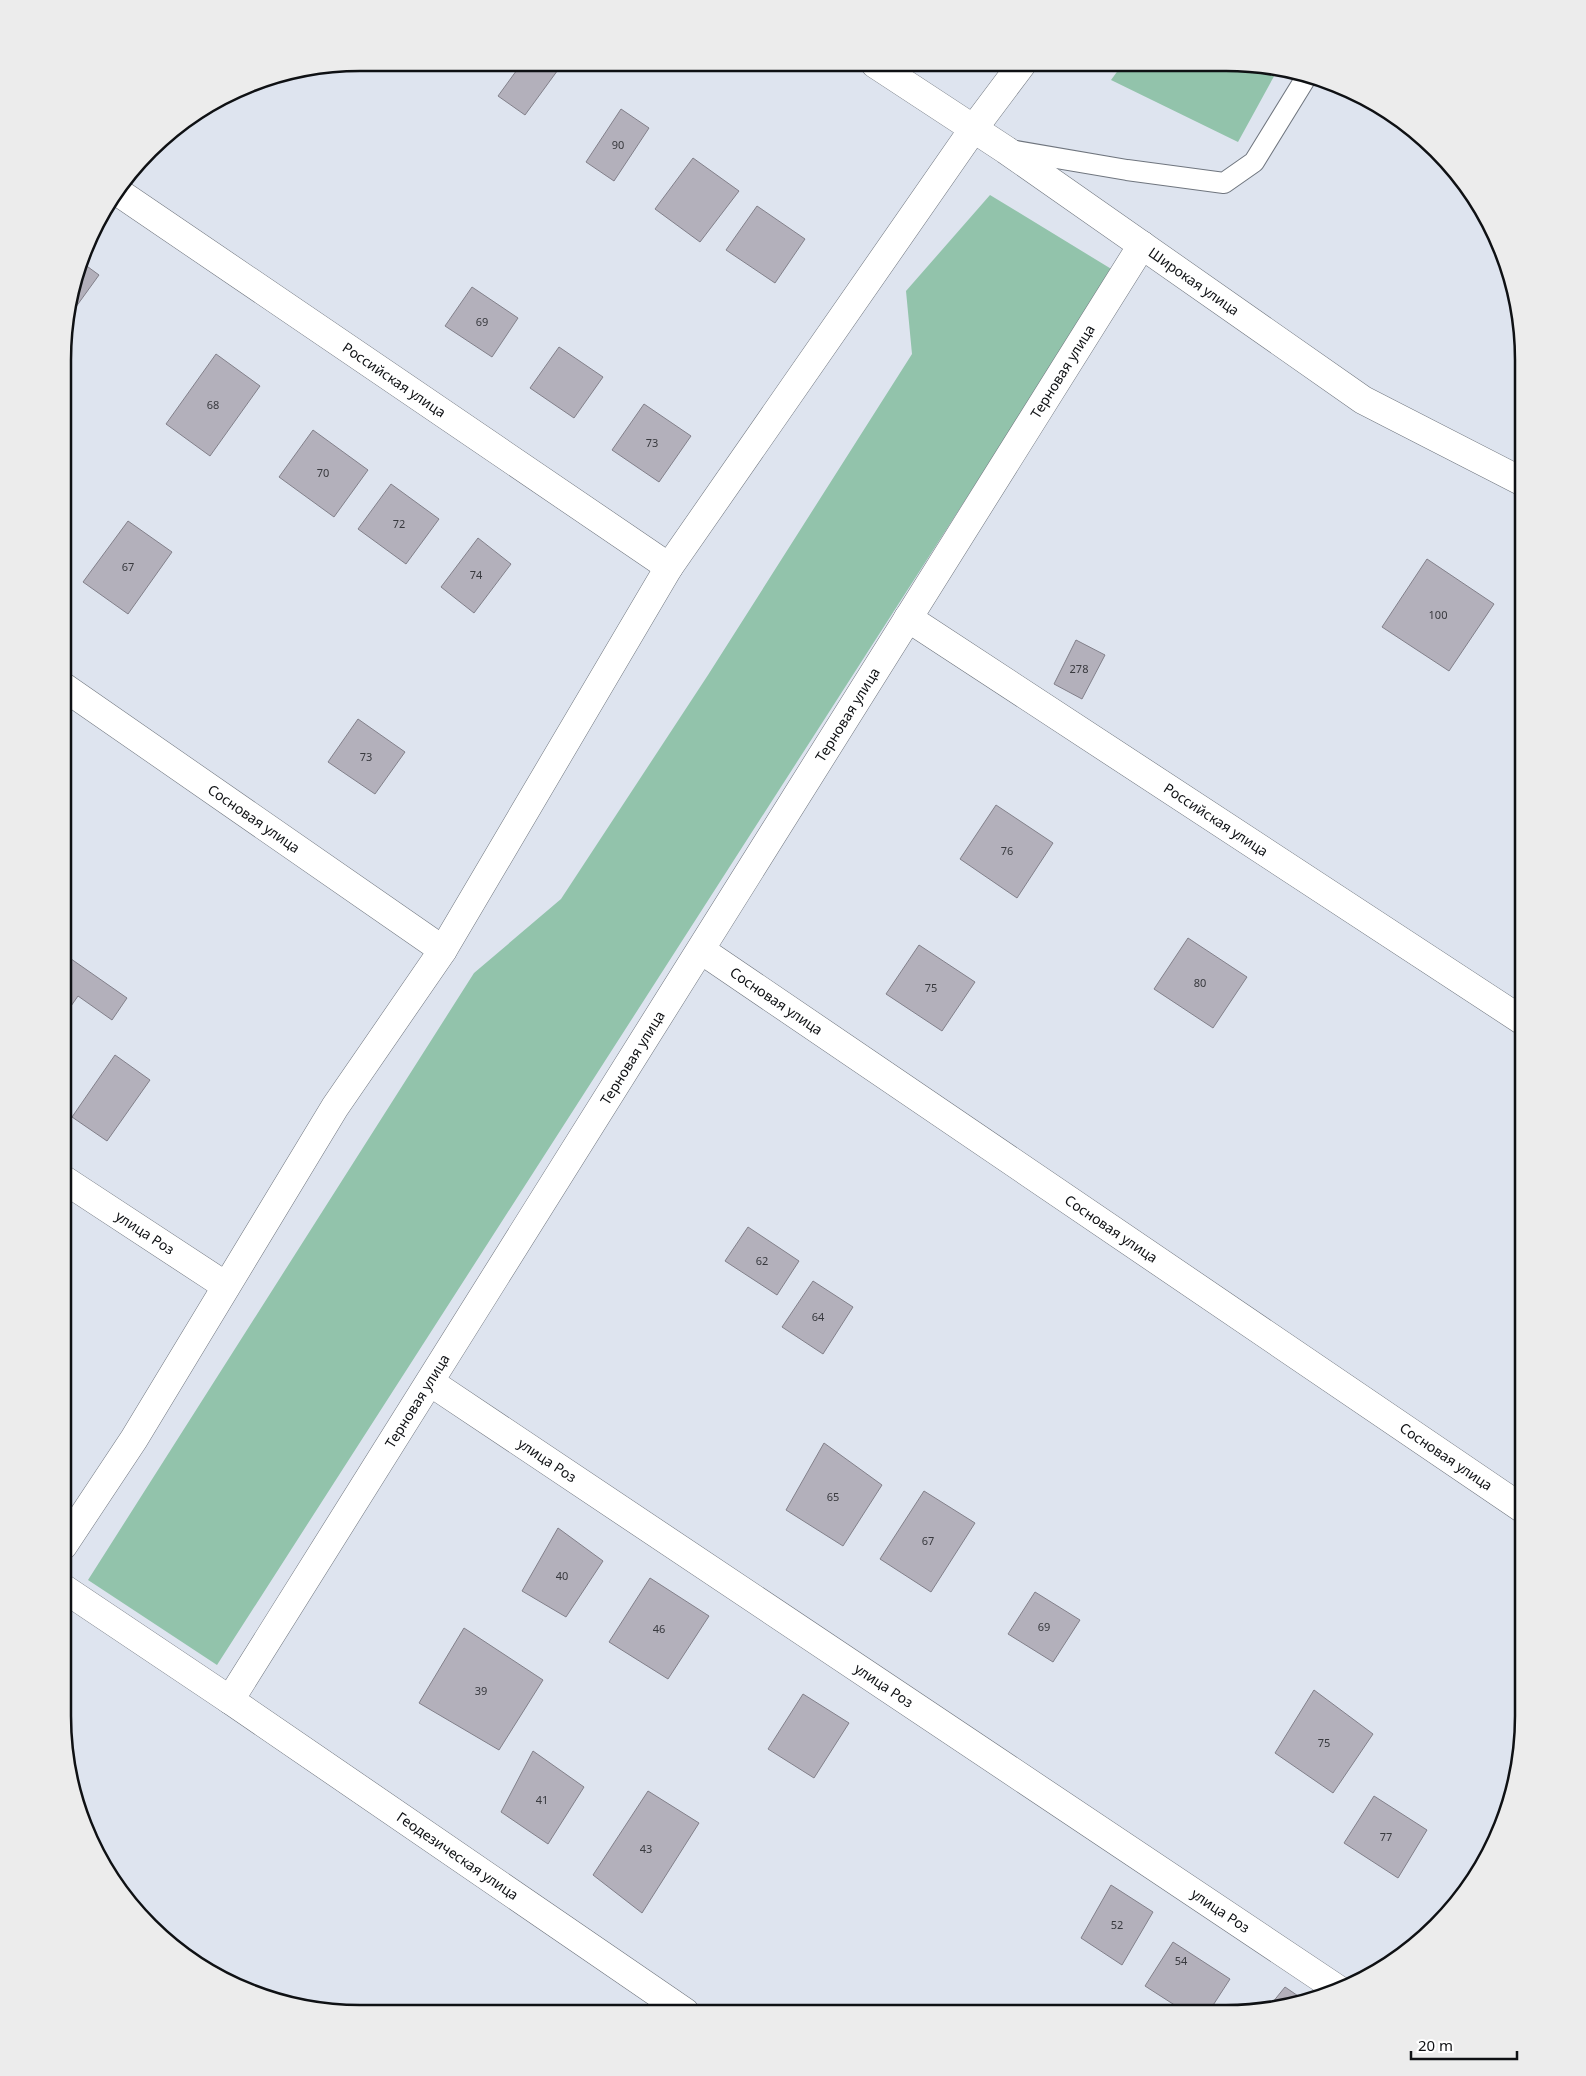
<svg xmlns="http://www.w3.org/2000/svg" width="1586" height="2076" font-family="'Noto Sans',sans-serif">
  <rect width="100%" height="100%" fill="#dee4ef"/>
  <path fill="#92c3ab" d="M1122,65H1265L1278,69L1238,142L1111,80Z
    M990,195L1113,270L217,1665L88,1580L474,973L561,899L708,675L912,354L906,291Z"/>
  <path fill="#b3b0bb" stroke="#82808a" d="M522,63H563L525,115L498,96Z
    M621,109L649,128L614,181L586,162Z
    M693,158L739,191L700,242L655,209Z
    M757,206L805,239L775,283L726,250Z
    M84,264L99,275L65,322V321Z
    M472,287L518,318L492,357L445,326Z
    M559,347L603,377L574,418L530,388Z
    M216,354L260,386L210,456L166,424Z
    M644,404L691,436L659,482L612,450Z
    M313,430L368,470L334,517L279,477Z
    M391,484L439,519L406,564L358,529Z
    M128,521L172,552L128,614L83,582Z
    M478,538L511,564L474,613L441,587Z
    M1427,559L1494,604L1449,671L1382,627Z
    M1076,640L1105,655L1082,699L1054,684Z
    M358,719L405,752L375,794L328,762Z
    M996,805L1053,843L1017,898L960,859Z
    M1188,938L1247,977L1213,1028L1154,989Z
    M919,945L975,982L942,1031L886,994Z
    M64,954L127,998L112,1020L78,996L64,1016Z
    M115,1055L150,1080L107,1141L72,1117Z
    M748,1227L799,1261L777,1295L725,1261Z
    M813,1281L853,1307L823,1354L782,1327Z
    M824,1443L882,1485L843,1546L786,1510Z
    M924,1491L975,1523L931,1592L880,1559Z
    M558,1528L603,1561L566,1617L522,1591Z
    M650,1578L709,1616L668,1679L609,1642Z
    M1035,1592L1080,1620L1053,1662L1008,1634Z
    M464,1628L543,1680L499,1750L419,1703Z
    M1314,1690L1373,1734L1333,1793L1275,1753Z
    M803,1694L849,1723L814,1778L768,1749Z
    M533,1751L584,1787L548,1844L501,1812Z
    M648,1791L699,1823L642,1913L593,1875Z
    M1374,1796L1427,1830L1398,1878L1344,1843Z
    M1111,1885L1153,1912L1122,1965L1081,1938Z
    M1173,1942L1230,1979L1208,2013H1187L1145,1986Z
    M1285,1987L1307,2002L1268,2008Z"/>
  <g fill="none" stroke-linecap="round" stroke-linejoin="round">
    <g stroke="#6f757e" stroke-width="22">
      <path id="lane" d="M1010,150L1127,170L1224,183L1254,162L1307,76"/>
    </g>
    <g stroke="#6f757e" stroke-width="29">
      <g id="street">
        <path id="s1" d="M875,64L1006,150L1363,400L1523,482"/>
        <path id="s2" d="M118,192L669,567"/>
        <path id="s3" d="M908,618L1523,1021"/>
        <path id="s4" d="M64,687L443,950"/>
        <path id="s5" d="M701,950L1523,1509"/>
        <path id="s6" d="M63,1179L226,1286"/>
        <path id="s7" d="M430,1382L1339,1990"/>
        <path d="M63,1546L134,1439L335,1107L443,950L669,567L974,128L1022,64"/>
        <path id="s8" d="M63,1588L230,1700L1142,245"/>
        <path id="s9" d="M230,1700L685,2012"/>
      </g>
    </g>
    <use href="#lane" stroke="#fff" stroke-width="20"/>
    <use href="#street" stroke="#fff" stroke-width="28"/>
  </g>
  <g text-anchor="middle" stroke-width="4" stroke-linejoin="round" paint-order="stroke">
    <g font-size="11" fill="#38393e">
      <text x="618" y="149">90</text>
      <text x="482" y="326">69</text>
      <text x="213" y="409">68</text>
      <text x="652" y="447">73</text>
      <text x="323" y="477">70</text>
      <text x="399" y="528">72</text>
      <text x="128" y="571">67</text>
      <text x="476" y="579">74</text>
      <text x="1438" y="619">100</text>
      <text x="1079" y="673">278</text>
      <text x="366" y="761">73</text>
      <text x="1007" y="855">76</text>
      <text x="1200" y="987">80</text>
      <text x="931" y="992">75</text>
      <text x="762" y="1265">62</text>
      <text x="818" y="1321">64</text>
      <text x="833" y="1501">65</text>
      <text x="928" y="1545">67</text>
      <text x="562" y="1580">40</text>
      <text x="1044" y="1631">69</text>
      <text x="659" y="1633">46</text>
      <text x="481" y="1695">39</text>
      <text x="1324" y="1747">75</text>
      <text x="542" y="1804">41</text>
      <text x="1386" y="1841">77</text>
      <text x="646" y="1853">43</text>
      <text x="1117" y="1929">52</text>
      <text x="1181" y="1965">54</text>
    </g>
    <g font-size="14" fill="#0f1114" stroke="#fff">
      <text dy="5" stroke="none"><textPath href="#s1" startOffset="386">Широкая улица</textPath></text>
      <text dy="5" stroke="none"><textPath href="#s8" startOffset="1769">Терновая улица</textPath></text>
      <text dy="5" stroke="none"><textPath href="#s2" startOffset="334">Российская улица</textPath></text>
      <text dy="5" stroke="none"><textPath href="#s8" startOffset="1364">Терновая улица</textPath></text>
      <text dy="5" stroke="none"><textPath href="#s4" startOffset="231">Сосновая улица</textPath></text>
      <text dy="5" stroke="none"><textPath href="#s3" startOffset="368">Российская улица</textPath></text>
      <text dy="5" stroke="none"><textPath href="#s5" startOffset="91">Сосновая улица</textPath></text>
      <text dy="5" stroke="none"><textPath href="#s8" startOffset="959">Терновая улица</textPath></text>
      <text dy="5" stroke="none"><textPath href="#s5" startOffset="496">Сосновая улица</textPath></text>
      <text dy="5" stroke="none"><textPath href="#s6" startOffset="98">улица Роз</textPath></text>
      <text dy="5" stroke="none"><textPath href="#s8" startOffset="554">Терновая улица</textPath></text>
      <text dy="5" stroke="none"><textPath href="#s5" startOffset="901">Сосновая улица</textPath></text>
      <text dy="5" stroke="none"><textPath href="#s7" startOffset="141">улица Роз</textPath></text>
      <text dy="5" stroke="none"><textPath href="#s7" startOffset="546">улица Роз</textPath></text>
      <text dy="5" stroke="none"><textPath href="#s9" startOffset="276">Геодезическая улица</textPath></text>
      <text dy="5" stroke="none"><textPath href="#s7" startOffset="951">улица Роз</textPath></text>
    </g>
  </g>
  <path d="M0 0H1586V2076H0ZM360 71H1226A289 289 0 0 1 1515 360V1716A289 289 0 0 1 1226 2005H360A289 289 0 0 1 71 1716V360A289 289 0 0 1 360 71Z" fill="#ececec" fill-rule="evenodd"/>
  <path fill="none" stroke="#0f1114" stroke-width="2.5" d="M360 71H1226A289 289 0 0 1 1515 360V1716A289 289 0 0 1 1226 2005H360A289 289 0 0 1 71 1716V360A289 289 0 0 1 360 71Z"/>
  <path d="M1411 2051v8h106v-8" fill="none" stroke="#0f1114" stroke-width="2.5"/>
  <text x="1418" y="2051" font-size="15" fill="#0f1114" stroke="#ffffff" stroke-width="4" paint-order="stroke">20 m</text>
</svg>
